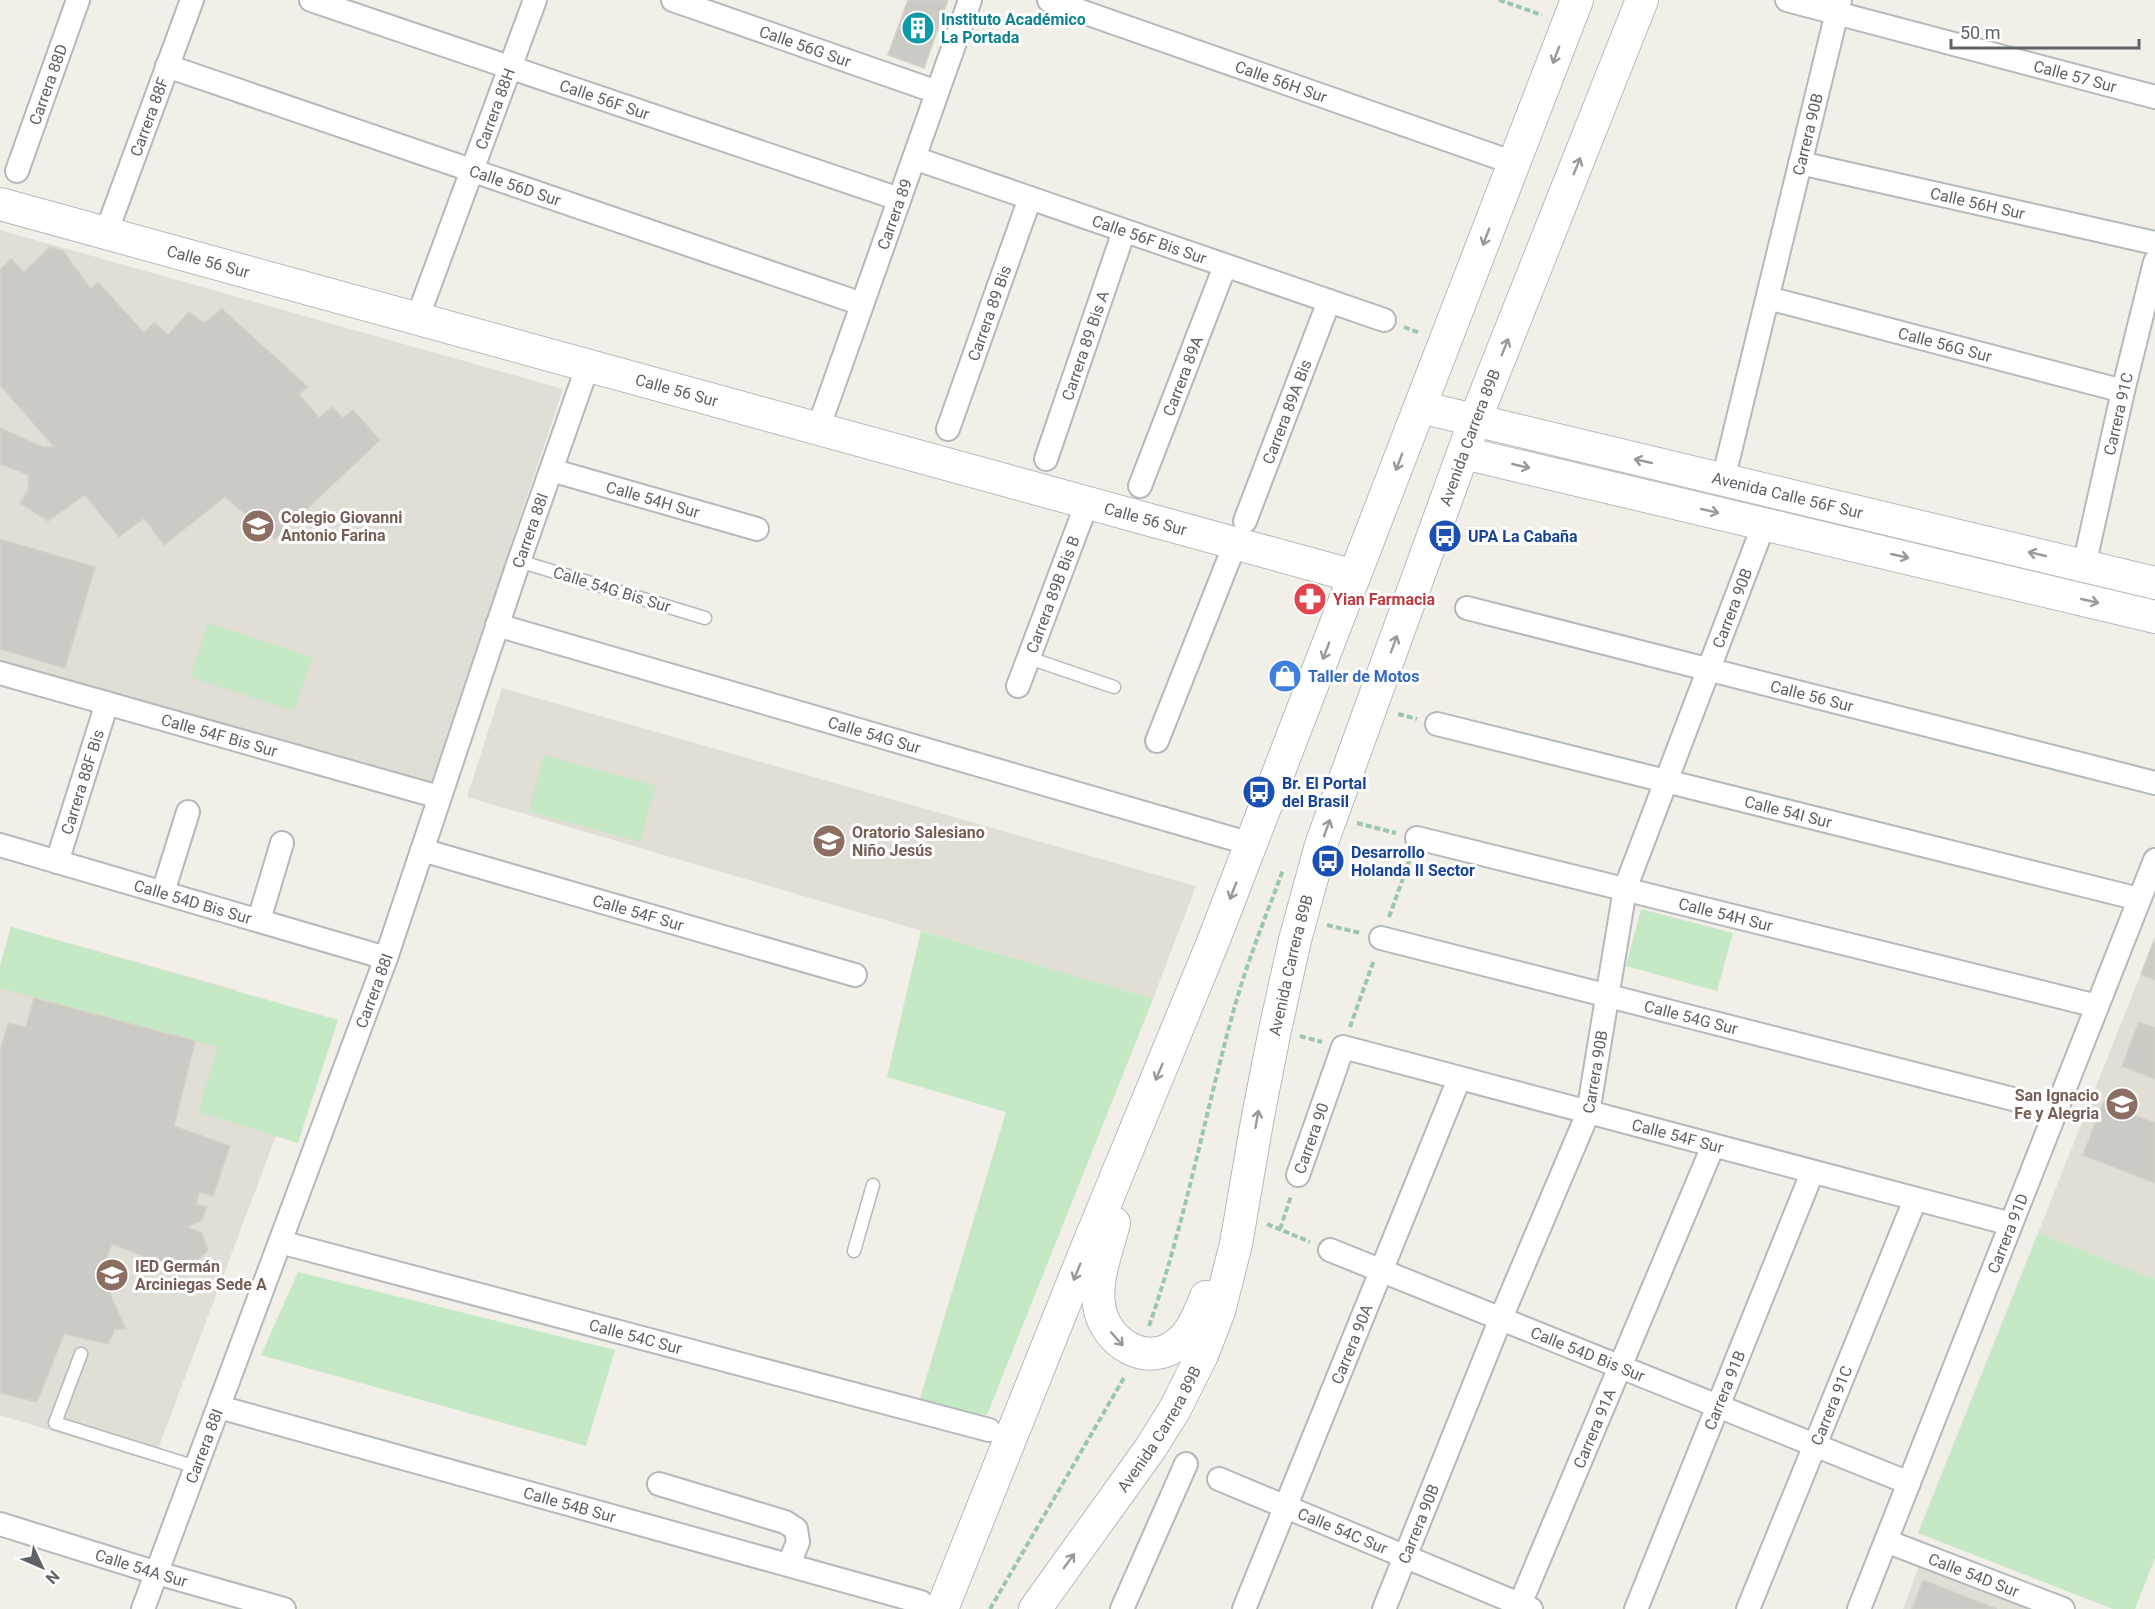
<svg xmlns="http://www.w3.org/2000/svg" width="2155" height="1609" font-family="Roboto,sans-serif">
  <rect width="100%" height="100%" fill="#f1efe8"/>
  <path fill="#e1ded6" d="M0,230L563,389L430,786L0,663Z
    M502,688L1196,886L1153,999L467,797Z
    M11,927L237,990L198,1112L276,1136L153,1462L0,1415V966Z
    M2155,938V1279L2038,1233Z
    M1919,1566L2035,1609H1903Z"/>
  <path fill="#c5e8c5" d="M208,623L312,657L294,711L190,677Z
    M544,755L656,786L640,842L528,811Z
    M1641,909L1733,933L1717,991L1626,966Z
    M11,927L338,1020L298,1143L198,1112L218,1047L0,988V966Z
    M921,931L1153,999L987,1415L918,1405L1006,1112L887,1077Z
    M2038,1233L2155,1279V1558L2135,1609H2113L1918,1533Z
    M298,1272L615,1350L586,1446L261,1355Z"/>
  <path fill="#cccac5" stroke="#d6d1c6" stroke-width="1.5" d="M908,0H948L924,68L888,55Z
    M50,247L63,251L91,289L98,282L144,333L154,322L168,335L189,312L204,323L222,309L308,387L299,394L319,418L332,407L343,418L353,410L380,440L275,539L225,497L164,545L144,518L119,537L85,495L48,521L20,503L28,491L29,475L0,464V428L43,447H54L0,385V270L11,259L24,272Z
    M0,539L95,567L65,668L0,649Z
    M2155,938V980L2141,974Z
    M34,998L195,1041L174,1126L230,1146L213,1196L199,1192L196,1204L207,1207L202,1220L188,1227L202,1233L208,1250L200,1258L182,1267L161,1263L112,1244L101,1274L126,1329H115L108,1344L64,1334L37,1402L0,1393V1052L8,1023L26,1027Z
    M2139,1022L2155,1028V1079L2122,1066Z
    M2103,1103L2155,1123V1183L2083,1155Z
    M1923,1580L1997,1609H1912Z"/>
  <g fill="none" stroke-linecap="round" stroke-linejoin="round">
    <g stroke="#b5b8bc" stroke-width="15">
      <path id="lane" d="M519,561L705,618
        M1029,658L1114,687
        M854,1251L873,1185
        M81,1354L55,1423L196,1467"/>
    </g>
    <g stroke="#b5b8bc" stroke-width="26">
      <g id="street">
        <path id="s1" d="M311,0L899,199"/>
        <path id="s2" d="M673,0L937,92"/>
        <path id="s3" d="M1049,0L1514,163"/>
        <path id="s4" d="M1787,0L2155,97"/>
        <path id="s5" d="M167,66L862,304"/>
        <path id="s6" d="M914,158L1384,320"/>
        <path id="s7" d="M1800,163L2155,243"/>
        <path id="s8" d="M17,171L78,0"/>
        <path id="s9" d="M106,233L192,0"/>
        <path id="s10" d="M1768,298L2123,391"/>
        <path id="s11" d="M417,319L535,0"/>
        <path id="s12" d="M818,429L970,0"/>
        <path id="s13" d="M948,429L1030,198"/>
        <path id="s14" d="M1046,459L1124,231"/>
        <path id="s15" d="M551,470L757,529"/>
        <path id="s16" d="M1723,480L1840,0"/>
        <path id="s17" d="M1140,486L1225,266"/>
        <path id="s18" d="M1245,521L1329,301"/>
        <path id="s19" d="M2084,566L2123,391L2155,262"/>
        <path id="s20" d="M1467,608L2155,783"/>
        <path id="s21" d="M497,625L1251,844"/>
        <path id="s22" d="M0,673L439,797"/>
        <path id="s23" d="M1018,686L1087,503"/>
        <path id="s24" d="M1437,724L2139,899"/>
        <path d="M1157,741L1235,544"/>
        <path id="s25" d="M1417,838L2097,1006"/>
        <path id="s26" d="M0,845L386,958"/>
        <path id="s27" d="M422,850L855,975"/>
        <path id="s28" d="M57,862L107,703"/>
        <path d="M163,892L188,812"/>
        <path d="M259,920L282,843"/>
        <path id="s29" d="M1381,938L2056,1110"/>
        <path id="s30" d="M1298,1175L1343,1047L2011,1224"/>
        <path id="s31" d="M280,1242L989,1430"/>
        <path id="s32" d="M1330,1250L1909,1483"/>
        <path id="s33" d="M219,1407L921,1602"/>
        <path id="s34" d="M1219,1479L1531,1609"/>
        <path d="M659,1484L785,1522L796,1529L798,1542L789,1564"/>
        <path id="s35" d="M0,1524L157,1573L284,1609"/>
        <path id="s36" d="M1886,1541L2063,1609"/>
        <path id="s37" d="M143,1609L386,958L519,561L588,365"/>
        <path d="M1122,1609L1186,1464"/>
        <path id="s38" d="M1244,1609L1459,1079"/>
        <path id="s39" d="M1384,1609L1501,1318L1588,1113L1625,889L1764,524"/>
        <path id="s40" d="M1518,1609L1713,1146"/>
        <path id="s41" d="M1636,1609L1812,1173"/>
        <path id="s42" d="M1748,1609L1915,1200"/>
        <path id="s43" d="M1859,1609L2155,860"/>
      </g>
    </g>
    <g stroke="#b6babf" stroke-width="34">
      <g id="secondary">
        <path id="s44" d="M0,204L1354,576"/>
        <path id="s45" d="M1420,407L2155,583"/>
        <path d="M1464,453L2155,617"/>
        <path d="M1114,1223C1108,1248 1095,1278 1099,1305C1104,1343 1149,1371 1181,1341C1193,1330 1200,1312 1206,1297"/>
        <path d="M942,1609L1086,1250L1213,942L1577,0"/>
        <path id="s46" d="M1035,1609L1150,1449L1175,1409L1202,1355L1219,1311L1236,1244L1258,1116L1275,1030L1295,940L1321,845L1475,420L1642,0"/>
      </g>
    </g>
    <path stroke="#9cc7a9" stroke-width="4" stroke-dasharray="6 3" stroke-linecap="butt" d="M1499,0L1542,15
      M1404,327L1420,333
      M1398,714L1417,719
      M1357,823L1396,833
      M1389,917L1410,859
      M1327,925L1360,933
      M1350,1027L1374,960
      M1300,1036L1322,1042
      M1267,1224L1310,1242
      M1280,1229L1291,1196
      M1149,1326C1185,1223 1205,1114 1234,1009C1247,962 1266,916 1283,870
      M990,1609L1125,1376"/>
    <use href="#lane" stroke="#fff" stroke-width="12"/>
    <use href="#street" stroke="#fff" stroke-width="22"/>
    <use href="#secondary" stroke="#fff" stroke-width="32"/>
  </g>
  <defs><path id="oneway-shaft" d="M-6 0H5M1.5-3L5.5 0L1.5 3" fill="none" stroke-width="1.6" stroke-linecap="round" stroke-linejoin="round" transform="scale(1.5)"/></defs>
  <g stroke="#979a9d">
    <use href="#oneway-shaft" transform="translate(1556 55) rotate(111)"/>
    <use href="#oneway-shaft" transform="translate(1577 166) rotate(-68)"/>
    <use href="#oneway-shaft" transform="translate(1486 237) rotate(111)"/>
    <use href="#oneway-shaft" transform="translate(1505 347) rotate(-68)"/>
    <use href="#oneway-shaft" transform="translate(1643 461) rotate(-167)"/>
    <use href="#oneway-shaft" transform="translate(1399 462) rotate(111)"/>
    <use href="#oneway-shaft" transform="translate(1521 466) rotate(13)"/>
    <use href="#oneway-shaft" transform="translate(1710 511) rotate(13)"/>
    <use href="#oneway-shaft" transform="translate(2037 554) rotate(-167)"/>
    <use href="#oneway-shaft" transform="translate(1900 556) rotate(13)"/>
    <use href="#oneway-shaft" transform="translate(2090 601) rotate(13)"/>
    <use href="#oneway-shaft" transform="translate(1394 644) rotate(-70)"/>
    <use href="#oneway-shaft" transform="translate(1326 651) rotate(111)"/>
    <use href="#oneway-shaft" transform="translate(1327 828) rotate(-70)"/>
    <use href="#oneway-shaft" transform="translate(1233 891) rotate(111)"/>
    <use href="#oneway-shaft" transform="translate(1159 1072) rotate(113)"/>
    <use href="#oneway-shaft" transform="translate(1257 1119) rotate(-80)"/>
    <use href="#oneway-shaft" transform="translate(1077 1272) rotate(112)"/>
    <use href="#oneway-shaft" transform="translate(1117 1339) rotate(48)"/>
    <use href="#oneway-shaft" transform="translate(1069 1561) rotate(-54)"/>
  </g>
  <defs>
    <g id="building-disc" transform="scale(1.725)"><circle r="9.5" fill="#0f9aa8" stroke="#fff"/><path d="M-4-6H4V6H1V3H-1V6H-4ZM-2.5-4.3h1.7v1.8h-1.7ZM.8-4.3h1.7v1.8H.8ZM-2.5-1h1.7V.8h-1.7ZM.8-1h1.7V.8H.8Z" fill="#fff"/></g>
    <g id="school-disc" transform="scale(1.725)"><circle r="9.5" fill="#8d6e63" stroke="#fff"/><path d="M0-5L7-2L0 1L-7-2ZM-4 1L0 2.5L4 1V4Q0 6-4 4Z" fill="#fff"/></g>
    <g id="bus-disc" transform="scale(1.725)"><circle r="9.5" fill="#1a4fb4" stroke="#fff"/><path d="M-5-6H5V4H4V6H2V4H-2V6H-4V4H-5ZM-3.5-4V0h7V-4ZM-3.5 1.2v1.5H-2V1.2ZM2 1.2v1.5H3.5V1.2Z" fill="#fff"/></g>
    <g id="pharmacy-disc" transform="scale(1.725)"><circle r="9.5" fill="#e0444e" stroke="#fff"/><path d="M-2-6h4v4h4v4h-4v4h-4v-4h-4v-4h4Z" fill="#fff"/></g>
    <g id="shop-disc" transform="scale(1.725)"><circle r="9.5" fill="#3f7fe0" stroke="#fff"/><path d="M-5-2.5h2.3a2.7 3.5 0 0 1 5.4 0H5L5.5 6h-11ZM-1.5-2.5h3a1.5 2.3 0 0 0-3 0Z" fill="#fff"/></g>
  </defs>
  <g fill-rule="evenodd">
    <use href="#building-disc" x="918" y="28"/>
    <use href="#school-disc" x="258" y="526"/>
    <use href="#bus-disc" x="1445" y="536"/>
    <use href="#pharmacy-disc" x="1310" y="599"/>
    <use href="#shop-disc" x="1285" y="676"/>
    <use href="#bus-disc" x="1259" y="792"/>
    <use href="#school-disc" x="829" y="841"/>
    <use href="#bus-disc" x="1328" y="861"/>
    <use href="#school-disc" x="2122" y="1104"/>
    <use href="#school-disc" x="112" y="1275"/>
  </g>
  <g text-anchor="middle" stroke-width="6" stroke-linejoin="round" paint-order="stroke">
    <g font-size="16" font-weight="bold" fill="#0d838f" stroke="#fff" text-anchor="start">
      <text x="941" y="25">Instituto Académico<tspan x="941" dy="18">La Portada</tspan></text>
    </g>
    <g font-size="16" fill="#5f6368" stroke="#fff">
      <text dy="6" stroke="none"><textPath href="#s2" startOffset="140">Calle 56G Sur</textPath></text>
      <text dy="6" stroke="none"><textPath href="#s4" startOffset="298">Calle 57 Sur</textPath></text>
      <text dy="6" stroke="none"><textPath href="#s3" startOffset="246">Calle 56H Sur</textPath></text>
      <text dy="6" stroke="none"><textPath href="#s8" startOffset="92">Carrera 88D</textPath></text>
      <text dy="6" stroke="none"><textPath href="#s1" startOffset="310">Calle 56F Sur</textPath></text>
      <text dy="6" stroke="none"><textPath href="#s11" startOffset="224">Carrera 88H</textPath></text>
      <text dy="6" stroke="none"><textPath href="#s9" startOffset="124">Carrera 88F</textPath></text>
      <text dy="6" stroke="none"><textPath href="#s16" startOffset="356">Carrera 90B</textPath></text>
      <text dy="6" stroke="none"><textPath href="#s5" startOffset="368">Calle 56D Sur</textPath></text>
      <text dy="6" stroke="none"><textPath href="#s7" startOffset="182">Calle 56H Sur</textPath></text>
      <text dy="6" stroke="none"><textPath href="#s12" startOffset="228">Carrera 89</textPath></text>
      <text dy="6" stroke="none"><textPath href="#s6" startOffset="249">Calle 56F Bis Sur</textPath></text>
      <text dy="6" stroke="none"><textPath href="#s44" startOffset="216">Calle 56 Sur</textPath></text>
      <text dy="6" stroke="none"><textPath href="#s13" startOffset="123">Carrera 89 Bis</textPath></text>
      <text dy="6" stroke="none"><textPath href="#s10" startOffset="183">Calle 56G Sur</textPath></text>
      <text dy="6" stroke="none"><textPath href="#s14" startOffset="120">Carrera 89 Bis A</textPath></text>
      <text dy="6" stroke="none"><textPath href="#s17" startOffset="118">Carrera 89A</textPath></text>
      <text dy="6" stroke="none"><textPath href="#s44" startOffset="702">Calle 56 Sur</textPath></text>
      <text dy="6" stroke="none"><textPath href="#s18" startOffset="117">Carrera 89A Bis</textPath></text>
      <text dy="6" stroke="none"><textPath href="#s19" startOffset="156">Carrera 91C</textPath></text>
      <text dy="6" stroke="none"><textPath href="#s46" startOffset="1263">Avenida Carrera 89B</textPath></text>
      <text dy="6" stroke="none"><textPath href="#s45" startOffset="378">Avenida Calle 56F Sur</textPath></text>
      <text dy="6" stroke="none"><textPath href="#s15" startOffset="106">Calle 54H Sur</textPath></text>
      <text dy="6" stroke="none"><textPath href="#s44" startOffset="1188">Calle 56 Sur</textPath></text>
      <text dy="6" stroke="none"><textPath href="#s37" startOffset="1146">Carrera 88I</textPath></text>
      <text transform="translate(612 589) rotate(17)" y="6">Calle 54G Bis Sur</text>
      <text dy="6" stroke="none"><textPath href="#s23" startOffset="98">Carrera 89B Bis B</textPath></text>
      <text dy="6" stroke="none"><textPath href="#s39" startOffset="1064">Carrera 90B</textPath></text>
      <text dy="6" stroke="none"><textPath href="#s20" startOffset="356">Calle 56 Sur</textPath></text>
      <text dy="6" stroke="none"><textPath href="#s21" startOffset="393">Calle 54G Sur</textPath></text>
      <text dy="6" stroke="none"><textPath href="#s22" startOffset="228">Calle 54F Bis Sur</textPath></text>
      <text dy="6" stroke="none"><textPath href="#s28" startOffset="84">Carrera 88F Bis</textPath></text>
      <text dy="6" stroke="none"><textPath href="#s24" startOffset="362">Calle 54I Sur</textPath></text>
      <text dy="6" stroke="none"><textPath href="#s26" startOffset="201">Calle 54D Bis Sur</textPath></text>
      <text dy="6" stroke="none"><textPath href="#s27" startOffset="225">Calle 54F Sur</textPath></text>
      <text dy="6" stroke="none"><textPath href="#s25" startOffset="318">Calle 54H Sur</textPath></text>
      <text dy="6" stroke="none"><textPath href="#s46" startOffset="705">Avenida Carrera 89B</textPath></text>
      <text dy="6" stroke="none"><textPath href="#s37" startOffset="660">Carrera 88I</textPath></text>
      <text dy="6" stroke="none"><textPath href="#s29" startOffset="320">Calle 54G Sur</textPath></text>
      <text dy="6" stroke="none"><textPath href="#s39" startOffset="578">Carrera 90B</textPath></text>
      <text dy="6" stroke="none"><textPath href="#s30" startOffset="482">Calle 54F Sur</textPath></text>
      <text dy="6" stroke="none"><textPath href="#s30" startOffset="39">Carrera 90</textPath></text>
      <text dy="6" stroke="none"><textPath href="#s43" startOffset="404">Carrera 91D</textPath></text>
      <text dy="6" stroke="none"><textPath href="#s31" startOffset="368">Calle 54C Sur</textPath></text>
      <text dy="6" stroke="none"><textPath href="#s38" startOffset="286">Carrera 90A</textPath></text>
      <text dy="6" stroke="none"><textPath href="#s32" startOffset="278">Calle 54D Bis Sur</textPath></text>
      <text dy="6" stroke="none"><textPath href="#s41" startOffset="236">Carrera 91B</textPath></text>
      <text dy="6" stroke="none"><textPath href="#s42" startOffset="220">Carrera 91C</textPath></text>
      <text dy="6" stroke="none"><textPath href="#s40" startOffset="196">Carrera 91A</textPath></text>
      <text dy="6" stroke="none"><textPath href="#s46" startOffset="219">Avenida Carrera 89B</textPath></text>
      <text dy="6" stroke="none"><textPath href="#s37" startOffset="174">Carrera 88I</textPath></text>
      <text dy="6" stroke="none"><textPath href="#s33" startOffset="364">Calle 54B Sur</textPath></text>
      <text dy="6" stroke="none"><textPath href="#s39" startOffset="92">Carrera 90B</textPath></text>
      <text dy="6" stroke="none"><textPath href="#s34" startOffset="134">Calle 54C Sur</textPath></text>
      <text dy="6" stroke="none"><textPath href="#s35" startOffset="148">Calle 54A Sur</textPath></text>
      <text dy="6" stroke="none"><textPath href="#s36" startOffset="94">Calle 54D Sur</textPath></text>
    </g>
    <g font-size="16" font-weight="bold" fill="#785e54" stroke="#fff" text-anchor="start">
      <text x="281" y="523">Colegio Giovanni<tspan x="281" dy="18">Antonio Farina</tspan></text>
      <text x="852" y="838">Oratorio Salesiano<tspan x="852" dy="18">Niño Jesús</tspan></text>
      <text x="2099" y="1101" text-anchor="end">San Ignacio<tspan x="2099" dy="18">Fe y Alegria</tspan></text>
      <text x="135" y="1272">IED Germán<tspan x="135" dy="18">Arciniegas Sede A</tspan></text>
    </g>
    <g font-size="16" font-weight="bold" fill="#164399" stroke="#fff" text-anchor="start">
      <text x="1468" y="542">UPA La Cabaña</text>
      <text x="1282" y="789">Br. El Portal<tspan x="1282" dy="18">del Brasil</tspan></text>
      <text x="1351" y="858">Desarrollo<tspan x="1351" dy="18">Holanda II Sector</tspan></text>
    </g>
    <g font-size="16" font-weight="bold" fill="#be3a42" stroke="#fff" text-anchor="start">
      <text x="1333" y="605">Yian Farmacia</text>
    </g>
    <g font-size="16" font-weight="bold" fill="#366cbe" stroke="#fff" text-anchor="start">
      <text x="1308" y="682">Taller de Motos</text>
    </g>
  </g>
  <g transform="translate(42 1567) rotate(134)" stroke="#ffffff" stroke-width="4.5" paint-order="stroke">
  <path d="M0-4.5L10 22L0 15L-10 22Z" fill="#5f6368"/>
  <text y="-9" font-size="16" font-weight="bold" text-anchor="middle" fill="#5f6368">N</text>
  </g>
  <path d="M1951 39v9h188v-9" fill="none" stroke="#5f6368" stroke-width="3"/>
  <text x="1960" y="39" font-size="18" fill="#5f6368" stroke="#ffffff" stroke-width="4.5" paint-order="stroke">50 m</text>
</svg>
